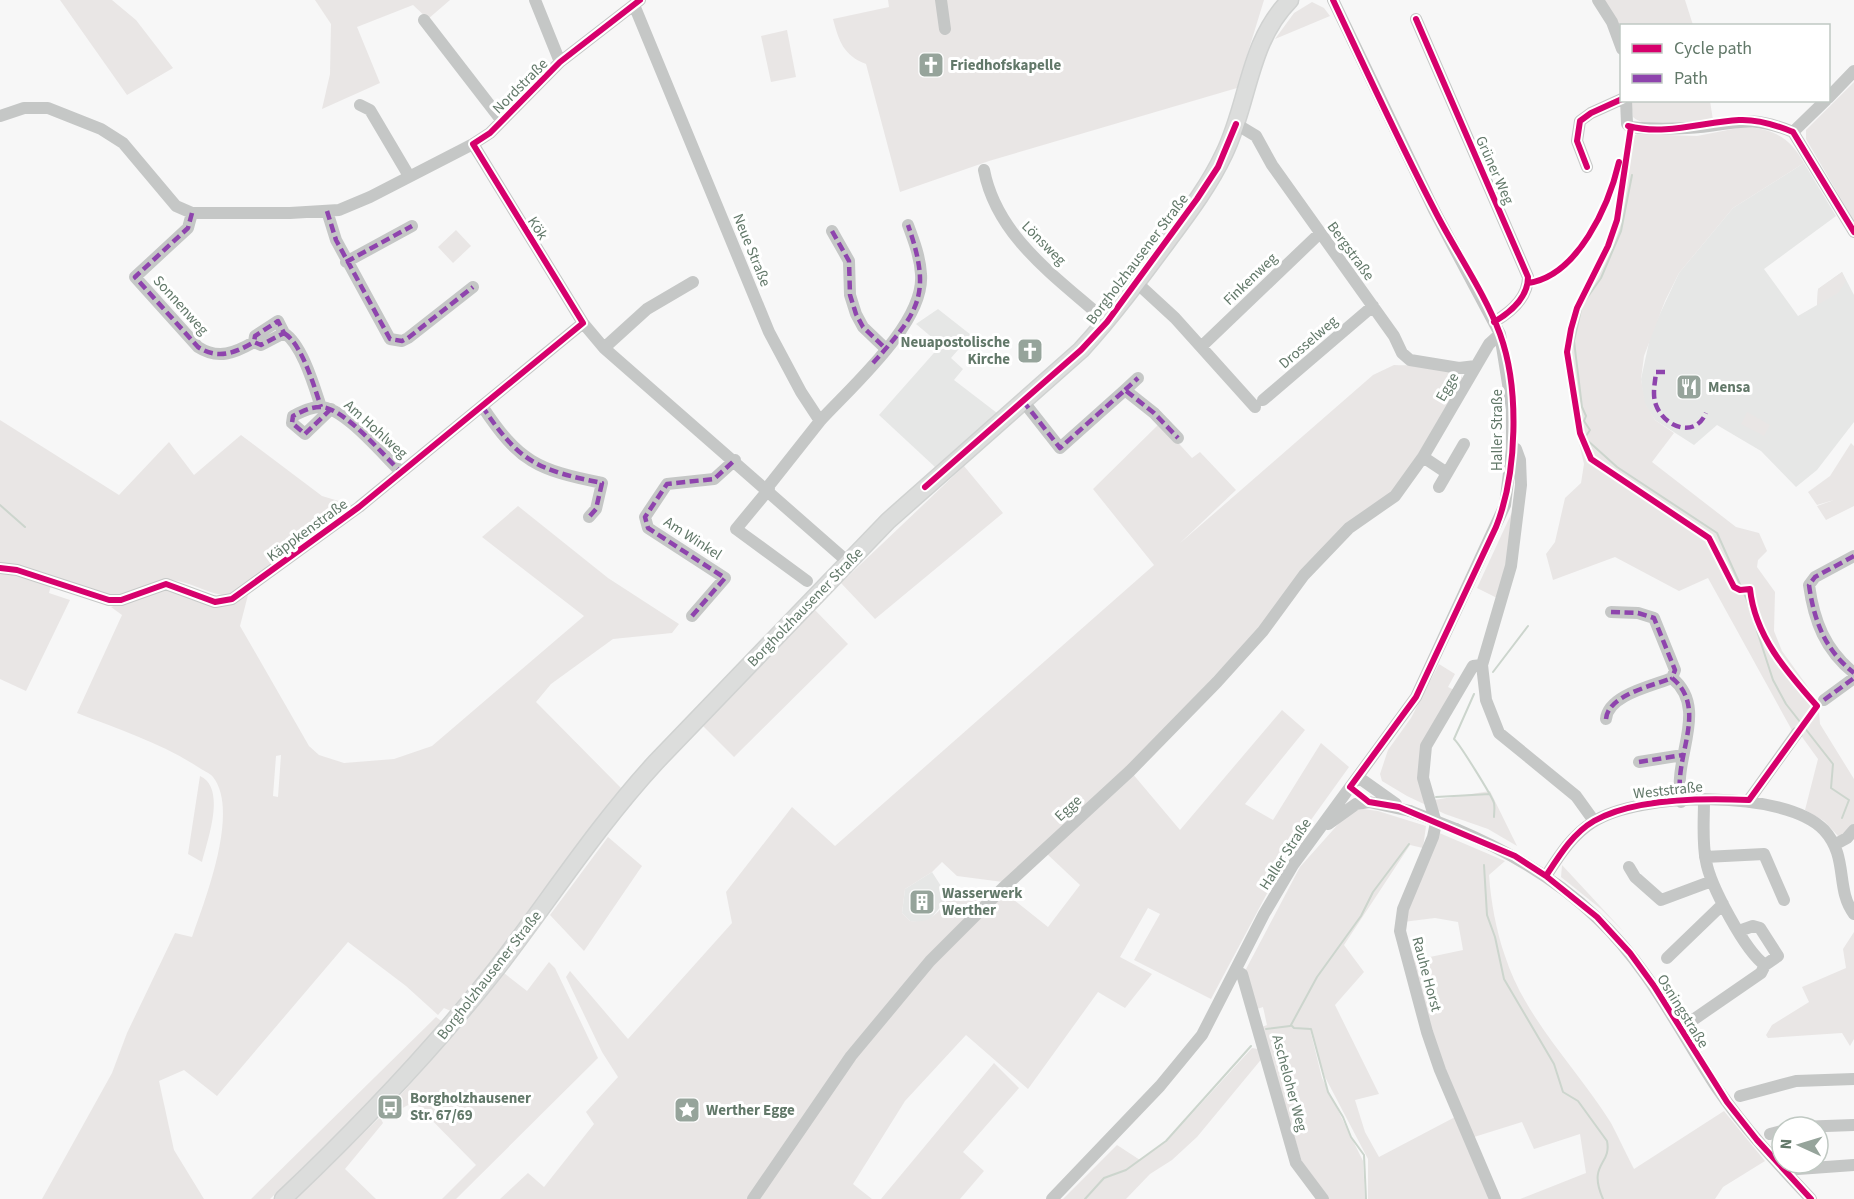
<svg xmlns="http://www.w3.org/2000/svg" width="1854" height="1199" font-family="'Source Sans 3',sans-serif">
  <rect width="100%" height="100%" fill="#f7f7f7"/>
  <path fill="#e6e7e6" d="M1804,163L1836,216L1764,269L1798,316L1817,305L1818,289L1842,272L1854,295V422L1817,470L1796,487L1761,451L1717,425L1694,445L1655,420L1644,403L1641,379L1651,333L1679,273L1733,208Z
    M938,309L971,335L951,358L963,369L954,380L997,413L935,467L879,415L941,345L916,324Z
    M932,872L948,897L930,920L922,923L910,921L902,913L905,889Z"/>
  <path fill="#e9e6e5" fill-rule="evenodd" d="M60,0H112L136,20L173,68L127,95Z
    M315,0H450L428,19L413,5L357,27L380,83L322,109L330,74L331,24Z
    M888,0H1264L1237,88L989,161L900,192L866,64C843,55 839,41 833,19L889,7Z
    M1604,0H1685L1693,25L1622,26L1621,33Z
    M1312,2L1324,8L1330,16L1275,39L1294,13Z
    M787,30L796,77L771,82L761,36Z
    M1854,82V221L1806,139V130Z
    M1631,101H1710L1713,120C1696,123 1645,130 1633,117Z
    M1743,127C1772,128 1790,137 1804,163L1733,208L1679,273L1665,301L1644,356L1641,379L1645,403L1655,420L1674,433L1652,462L1736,527L1759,533L1767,551L1758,560L1757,567L1775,592L1774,631L1782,651L1818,701L1820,724L1854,779V825L1839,837L1824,821L1805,810L1818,759L1797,730L1794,734L1708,578L1679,591L1615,557L1553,580L1546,554L1555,542L1565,498L1581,483L1584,464L1576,431L1565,352L1569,329L1578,300L1596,264L1614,218L1627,140L1637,134L1697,136Z
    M456,230L471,246L453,263L438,247Z
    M1842,272L1846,281L1838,293L1817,305L1818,289Z
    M1394,365C1416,366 1443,362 1462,377L1460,389L1393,493L1348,525L1259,629L1127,768L1003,882L957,876L942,862L932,872L905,889L902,913L910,921C950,926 937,882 981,890L987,899L928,959L747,1199H500L528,1173L544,1187L594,1124L586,1112L618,1077L602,1052L566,977L570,971L628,1039L732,923L726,892L792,807L835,846L1154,565L1093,489L1160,423L1192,458L1200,452L1236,490L1179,544L1373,375Z
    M1747,412L1770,425L1764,436L1741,424Z
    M0,420L119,495L169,442L194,475L241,435L322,496L352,505L232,596C209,596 190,580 168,580C149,580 130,597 110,597L0,563Z
    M1851,443L1854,446V506L1826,520L1817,506L1834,500L1817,505L1808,492L1830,476Z
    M964,466L1003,513L875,619L841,583Z
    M518,506L608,578L679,624L672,633L613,639L551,684L536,702L621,788L453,1012L444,1008L438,1015L406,986L348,942L217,1096L184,1070L159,1081L174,1150L204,1199H42L112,1073L127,1033L175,933L192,937C205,900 240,811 213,777C209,772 203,771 198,767C161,743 118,729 77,713L122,615L111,607L166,586C198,599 217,617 248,595L240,626L309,746L319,755L344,763L394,759L432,746L584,616L482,537ZM281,755L278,797L273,796L276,756Z
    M1513,510L1506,565L1497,598L1477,588Z
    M0,572L51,585L49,593L70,600L26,691L0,679Z
    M814,609L848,644L734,757L702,725Z
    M1439,664L1455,674L1448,687L1454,690C1430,730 1408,755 1428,801L1490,791L1517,846L1488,829L1445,814L1407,796L1382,781L1380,774L1388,750L1411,718Z
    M1282,710L1305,730L1245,804L1273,820L1321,743L1349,767L1303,831L1281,867L1211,999L1134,960L1160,914L1148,908L1120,957L1152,974L1125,1008L1098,992L1028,1089L966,1035L905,1101L853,1184L872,1199H756L854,1058L933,964L1004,892L1048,927L1080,885L1046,853L1132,773L1180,830Z
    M200,776C227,788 207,841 202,862L188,854Z
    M1363,809L1378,811L1426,826L1423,848L1410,845L1344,945L1364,972L1335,1005L1379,1094L1355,1100L1365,1132L1379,1157L1457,1116L1493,1199H1368V1159L1325,1077L1309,1025L1322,1078L1363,1161L1365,1199H1327L1304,1169L1262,1027L1267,1025L1263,1007L1257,1009L1245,971L1300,867L1349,812Z
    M1437,832L1505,861L1489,875C1491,902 1496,930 1505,956C1525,1019 1577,1068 1611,1123C1619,1138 1626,1154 1634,1169L1724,1111L1765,1161L1723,1187L1715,1199H1520L1586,1173L1580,1134L1534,1149L1522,1122L1474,1137L1442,1069L1411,961L1463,950L1458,922L1435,918L1403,922Z
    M608,837L642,866L584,951L550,915Z
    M1562,865L1625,933L1601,909L1561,877Z
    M1854,932V1039L1850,1046L1842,1033L1768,1038L1766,1035L1772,1025L1809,1002L1802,987L1846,968L1843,949Z
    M549,962L555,968L598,1058L456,1199H442L476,1165L414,1102L393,1113L389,1108L468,1019L504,973L527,991Z
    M436,1017L444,1023L395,1077L270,1199H251Z
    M1252,1048L1258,1049L1264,1056L1197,1137L1172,1160L1150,1174L1126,1199H1063L1117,1145L1140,1160L1166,1142Z
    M994,1063L1019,1088L963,1152L984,1171L960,1199H881Z
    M380,1117L383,1123L345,1169L376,1199H296Z"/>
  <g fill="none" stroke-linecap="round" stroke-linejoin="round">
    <path stroke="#ccd5cd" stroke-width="2" d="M1632,175L1621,231L1601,278L1582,305L1574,341L1582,407L1586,416L1584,421L1590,430L1586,436L1587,440L1617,467L1717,533L1747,600L1773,680L1786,704L1833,764L1831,788L1849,800L1842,818
      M0,505L25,527
      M1493,672L1528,626
      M1474,694L1454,739C1459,743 1492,796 1494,803C1495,808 1494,813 1494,817
      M1436,797L1490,794
      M1484,865L1487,915L1495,937L1504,979L1554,1064L1563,1092L1578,1101L1607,1141C1612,1165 1587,1163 1603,1199
      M1266,1029L1290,1026
      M1085,1199L1104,1178L1126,1170L1166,1141L1251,1046
      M1366,1199L1364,1155L1351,1137L1343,1117L1328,1092L1311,1029L1294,1028L1291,1025L1317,977L1361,916L1373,892L1409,844"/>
    <g stroke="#d0d2d1" stroke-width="19">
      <path id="major" d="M283,1199C360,1126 432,1051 497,968C550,899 597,826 656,762L888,521L1081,350C1113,315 1141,277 1169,239C1189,212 1210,184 1224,154C1249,103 1248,42 1290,0"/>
    </g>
    <path stroke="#c5c7c6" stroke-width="12" d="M535,0L560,62
      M941,0L945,29
      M1598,0L1612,22L1622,49
      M634,5L769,332L801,392L820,421L767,488
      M1416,19L1528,277C1528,298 1511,312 1494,322
      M424,20L502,121
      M1828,98L1854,71
      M1626,100L1627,124L1630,127C1648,129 1668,129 1687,128C1734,126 1744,112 1793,132
      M360,105L370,110L409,176
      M0,116L24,108H48L101,129L123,143L176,206L192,213H290L339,210L370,197L473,144L490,133L560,62L640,0
      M1236,124L1256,136L1272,165L1394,336L1402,353L1410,360L1459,368L1476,366
      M1793,132L1854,232
      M1793,132L1826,100
      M473,144L583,323L604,348L848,562
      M1587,167L1577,141L1580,121L1591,113L1622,99
      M984,170C997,238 1058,278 1107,322
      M327,211L336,240L390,339L402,341L408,338L473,287
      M192,213L188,228L135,277L198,347C218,360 235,353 254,342L261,345L284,333L278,321L255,336L254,342
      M832,231L849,261L850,295L856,314L863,327L886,349
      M346,262L412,226
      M1137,283L1175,318L1255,407
      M284,333C302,344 314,386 321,407
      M1202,346L1319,234
      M604,348L647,309L693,282
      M1125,390L1138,378
      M1263,400L1373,306
      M1023,401L1060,448L1125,390L1154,413L1178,438
      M482,406C519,462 537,470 602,483L596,509L589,517
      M331,409L305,434L292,423L293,416C301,412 310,407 320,407C343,406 384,456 401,472
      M820,421C852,386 925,323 921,274C920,257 914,241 908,225
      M1512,449H1516L1520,460L1521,485L1511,566L1482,665L1486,700L1499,733L1576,796L1594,821
      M1423,457L1447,473
      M1439,487L1464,444
      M769,489L736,529L807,581
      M1854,556L1815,577L1809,585C1814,621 1825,650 1854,673
      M0,568L17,570L109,600H121L166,584L215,602L232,599L359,507L583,323
      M1611,612L1638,613L1654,618L1675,670L1672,678C1704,704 1682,744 1680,778C1679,786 1681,794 1681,802
      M692,616L725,578L648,528L645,517L667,484L714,479L735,460
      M1482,665L1473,666L1426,746L1423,778L1436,823L1433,837L1403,909L1400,931L1427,1032L1440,1070L1495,1199
      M1824,700L1854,678
      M1606,719C1608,695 1652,686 1672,678
      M1639,762L1683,755
      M1358,777L1396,804
      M1749,800L1797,733
      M1704,801C1704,820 1702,842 1706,861C1710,885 1745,951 1765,965
      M1328,824L1356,804L1369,802L1410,811
      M1456,829C1508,851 1556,878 1597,918C1648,966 1679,1030 1717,1088C1744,1128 1778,1164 1811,1199
      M1836,844L1847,838L1854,830
      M1705,857L1764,854L1784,900
      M1629,867L1635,877L1661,900L1712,881
      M1546,876C1559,856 1572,835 1593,822C1639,792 1785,789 1824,830C1849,857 1835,889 1854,914
      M1667,958L1723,904
      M1236,971L1242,974L1296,1163L1323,1199
      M1690,1022L1761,973L1765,965L1778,956L1760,928L1753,926L1739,931
      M1740,1096L1796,1081L1854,1079
      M1798,1127L1854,1125
      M1770,1134L1782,1131
      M1798,1169L1854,1165
      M753,1199L851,1056L930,961L1003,888L1130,771L1217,682L1263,631L1304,575L1349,528L1395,496L1423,457L1489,344L1500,334
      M1052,1199L1160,1086L1202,1035L1264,914L1293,865L1416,697L1505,505L1512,449V409L1500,334L1434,210L1333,0"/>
    <use href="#major" stroke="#dcdddc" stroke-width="16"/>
    <path stroke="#c5c7c6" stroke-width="12" d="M1410,811L1456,829"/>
    <path stroke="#8e44ad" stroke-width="4.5" stroke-dasharray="9 4.5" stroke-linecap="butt" d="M327,211L336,240L390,339L402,341L408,338L473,287
      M192,213L188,228L135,277L198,347C218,360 235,353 254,342L261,345L284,333L278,321L255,336L254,342
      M832,231L849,261L850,295L856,314L863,327L886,349
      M346,262L412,226
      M284,333C302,344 314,386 321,407
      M873,363C920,311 932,294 908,225
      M1665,372H1656C1655,384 1652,394 1656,405C1664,427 1695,439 1706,413
      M1125,390L1138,378
      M1023,401L1060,448L1125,390L1154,413L1178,438
      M482,406C519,462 537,470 602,483L596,509L589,517
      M331,409L305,434L292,423L293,416C301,412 310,407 320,407C343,406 384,456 401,472
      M1854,556L1815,577L1809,585C1814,621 1825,650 1854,673
      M1611,612L1638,613L1654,618L1675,670L1672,678C1704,704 1682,744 1680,778C1679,786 1681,794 1681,802
      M692,616L725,578L648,528L645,517L667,484L714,479L735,460
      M1824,700L1854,678
      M1606,719C1608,695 1652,686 1672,678
      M1639,762L1683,755"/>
    <g stroke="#fff" stroke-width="10">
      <path id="cycleway" d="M1333,0C1366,70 1398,140 1434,209C1454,249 1485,293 1500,334C1520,389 1517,474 1496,527L1416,697L1350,787L1369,802L1399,807L1515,856L1546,876L1597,917L1630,953L1654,986L1727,1102L1757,1140L1811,1199
        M1416,19L1528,277C1528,298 1511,312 1494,322
        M1628,126C1665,136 1703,122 1739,120C1758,119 1776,125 1793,132
        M1793,132L1854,232
        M1587,167L1577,141L1580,121L1591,113L1622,99
        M1528,283C1578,276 1609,205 1619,162
        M925,487L1081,350L1107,322L1197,199L1218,167L1236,124
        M0,568L17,570L109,600H121L166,584L215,602L232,599L359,507L583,323L473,144L490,133L560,62L640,0
        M1546,876C1559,856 1573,833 1594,821C1634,798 1705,798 1749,800L1817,706C1786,671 1755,636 1750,589L1740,590L1734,587L1709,538L1591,459L1580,433L1567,352L1571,329L1577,308L1608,246L1617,220L1631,127"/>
    </g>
    <use href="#cycleway" stroke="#d6006c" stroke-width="6"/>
  </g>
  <defs>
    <g id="church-square" transform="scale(1.35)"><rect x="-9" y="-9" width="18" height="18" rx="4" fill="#96a49b" stroke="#fff"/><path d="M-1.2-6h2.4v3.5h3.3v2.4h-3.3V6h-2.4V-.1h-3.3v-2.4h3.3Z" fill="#fff"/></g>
    <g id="restaurant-square" transform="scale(1.35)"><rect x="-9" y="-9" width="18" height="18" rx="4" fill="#96a49b" stroke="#fff"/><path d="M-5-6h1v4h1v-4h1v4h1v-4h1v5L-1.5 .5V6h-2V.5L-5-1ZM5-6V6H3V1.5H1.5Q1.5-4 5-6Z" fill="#fff"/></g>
    <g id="building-square" transform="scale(1.35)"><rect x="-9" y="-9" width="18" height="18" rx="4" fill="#96a49b" stroke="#fff"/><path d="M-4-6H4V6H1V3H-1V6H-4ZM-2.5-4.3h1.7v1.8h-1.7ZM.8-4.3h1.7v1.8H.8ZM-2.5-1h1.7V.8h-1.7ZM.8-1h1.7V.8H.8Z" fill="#fff"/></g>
    <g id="bus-square" transform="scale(1.35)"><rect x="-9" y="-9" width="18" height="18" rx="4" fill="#96a49b" stroke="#fff"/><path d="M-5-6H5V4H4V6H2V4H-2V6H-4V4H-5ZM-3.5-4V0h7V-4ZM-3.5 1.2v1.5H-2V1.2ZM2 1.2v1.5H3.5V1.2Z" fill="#fff"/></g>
    <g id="sight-square" transform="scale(1.35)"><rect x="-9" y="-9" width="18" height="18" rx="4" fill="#96a49b" stroke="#fff"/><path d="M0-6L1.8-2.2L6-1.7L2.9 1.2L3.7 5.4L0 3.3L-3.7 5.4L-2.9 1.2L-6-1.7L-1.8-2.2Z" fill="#fff"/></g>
  </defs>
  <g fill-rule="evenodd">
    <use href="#church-square" x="931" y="65"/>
    <use href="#church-square" x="1030" y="351"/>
    <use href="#restaurant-square" x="1689" y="387"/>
    <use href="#building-square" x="922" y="902"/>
    <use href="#bus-square" x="390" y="1107"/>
    <use href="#sight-square" x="687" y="1110"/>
  </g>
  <g text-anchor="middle" stroke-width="6" stroke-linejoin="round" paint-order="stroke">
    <g font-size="15" font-weight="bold" fill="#627869" stroke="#fff" text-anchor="start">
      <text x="950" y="70">Friedhofskapelle</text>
      <text x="1010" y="347" text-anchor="end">Neuapostolische<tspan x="1010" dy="17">Kirche</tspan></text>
      <text x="1708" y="392">Mensa</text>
      <text x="942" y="898">Wasserwerk<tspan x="942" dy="17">Werther</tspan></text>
      <text x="410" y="1103">Borgholzhausener<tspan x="410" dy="17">Str. 67/69</tspan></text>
      <text x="706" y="1115">Werther Egge</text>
    </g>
    <g font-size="15" fill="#627869" stroke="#fff">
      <text transform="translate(520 86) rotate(-45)" y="5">Nordstraße</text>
      <text transform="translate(1495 170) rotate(66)" y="5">Grüner Weg</text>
      <text transform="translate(538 228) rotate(58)" y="5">Kök</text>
      <text transform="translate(1044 243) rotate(45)" y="5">Lönsweg</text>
      <text transform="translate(752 250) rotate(68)" y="5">Neue Straße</text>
      <text transform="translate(1351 251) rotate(54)" y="5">Bergstraße</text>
      <text transform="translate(1137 259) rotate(-53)" y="5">Borgholzhausener Straße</text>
      <text transform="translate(1250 279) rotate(-44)" y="5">Finkenweg</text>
      <text transform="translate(181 305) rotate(48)" y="5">Sonnenweg</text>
      <text transform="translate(1308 342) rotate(-41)" y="5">Drosselweg</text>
      <text transform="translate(1447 387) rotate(-60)" y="5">Egge</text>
      <text transform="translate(376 429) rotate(42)" y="5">Am Hohlweg</text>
      <text transform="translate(1497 430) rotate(-90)" y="5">Haller Straße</text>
      <text transform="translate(307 530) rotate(-36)" y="5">Käppkenstraße</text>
      <text transform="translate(693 538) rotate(33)" y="5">Am Winkel</text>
      <text transform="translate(805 607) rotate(-46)" y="5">Borgholzhausener Straße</text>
      <text transform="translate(1668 790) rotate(-6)" y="5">Weststraße</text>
      <text transform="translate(1068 808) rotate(-43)" y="5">Egge</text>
      <text transform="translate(1285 854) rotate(-57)" y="5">Haller Straße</text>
      <text transform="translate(1427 974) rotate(75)" y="5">Rauhe Horst</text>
      <text transform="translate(489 975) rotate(-52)" y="5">Borgholzhausener Straße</text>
      <text transform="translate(1683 1011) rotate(58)" y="5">Osningstraße</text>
      <text transform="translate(1290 1083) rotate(75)" y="5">Ascheloher Weg</text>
    </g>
  </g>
  <rect x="1620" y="24" width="210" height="78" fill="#ffffff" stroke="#c0c9c3" stroke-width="1.5"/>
  <rect x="1632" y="44" width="30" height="9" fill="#d6006c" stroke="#c0c9c3" stroke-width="1.5"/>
  <text x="1674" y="54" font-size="18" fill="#627869">Cycle path</text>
  <rect x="1632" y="74" width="30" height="9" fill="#8e44ad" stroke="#c0c9c3" stroke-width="1.5"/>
  <text x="1674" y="84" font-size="18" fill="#627869">Path</text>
  <g transform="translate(1800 1145) rotate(274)"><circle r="28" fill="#ffffff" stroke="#c0c9c3" stroke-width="1.5"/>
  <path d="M0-4.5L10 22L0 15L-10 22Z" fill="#96a49b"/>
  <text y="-9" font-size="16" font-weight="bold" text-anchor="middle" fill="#627869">N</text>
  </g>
</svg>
